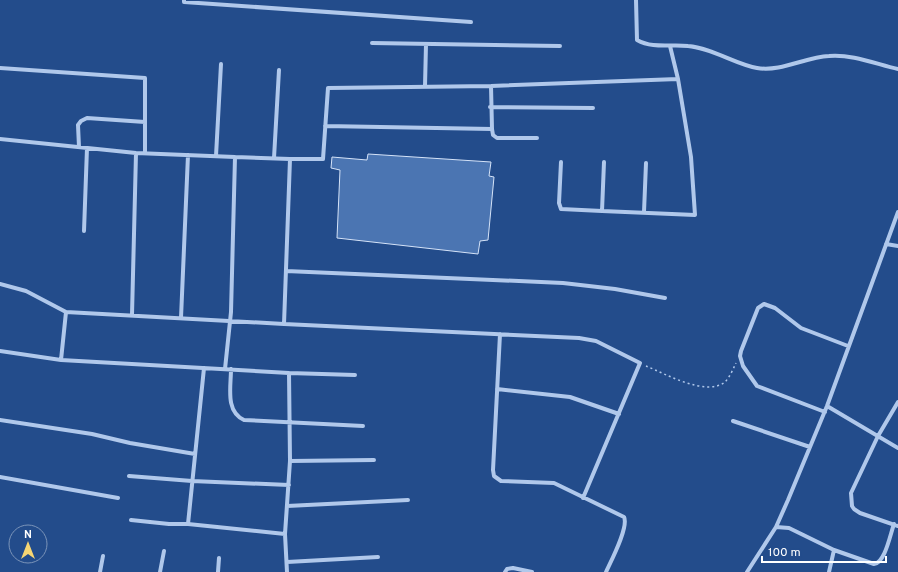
<svg xmlns="http://www.w3.org/2000/svg" width="898" height="572" font-family="Overpass,sans-serif">
  <rect width="100%" height="100%" fill="#234c8b"/>
  <path fill="#4b75b2" stroke="#d5e3f8" d="M368,154L491,162L489,176L494,177L488,240L480,241L478,254L337,238L340,170L331,168L332,157L367,160Z"/>
  <g fill="none" stroke-linecap="round" stroke-linejoin="round">
    <path stroke="#b0c8eb" stroke-width="1.5" stroke-dasharray="2 3" stroke-linecap="butt" d="M646,366C666,374 706,397 725,382C730,377 733,369 736,363"/>
    <path stroke="#b0c8eb" stroke-width="4" d="M184,0V2L471,22
      M636,0L637,40C653,49 670,44 688,46C712,48 735,64 757,68C782,72 805,57 829,56C852,54 876,64 898,69
      M372,43L560,46
      M670,46L678,79
      M0,68L145,78V153
      M425,86L426,44
      M490,107L593,108
      M325,126L492,129L491,86
      M492,129L493,135L497,138H537
      M0,139L136,153L235,157
      M79,147L78,125L81,121L87,118L145,122
      M216,156L221,64
      M274,158L279,70
      M290,159H323L328,88L491,86L678,79L691,157L695,215L602,211L604,162
      M561,162L559,203L561,209L602,211
      M644,212L646,163
      M84,231L87,148
      M886,244L898,246
      M286,271L563,283L615,289L665,298
      M0,284L26,291L66,312
      M132,315L136,153
      M181,318L188,155
      M500,334L493,470L494,476L501,481L554,483L624,517C629,527 611,561 606,572
      M0,351L61,360L289,373L290,461L285,534L287,572
      M61,360L66,312L284,324
      M204,368L188,524L285,534
      M225,369L231,312L235,157L290,159L284,324L579,338L596,341L640,363L583,498
      M231,369C231,387 225,411 244,420L363,426
      M289,373L355,375
      M497,389L570,397L619,414
      M898,402L878,436L851,493L852,506L854,509L860,513L898,526
      M827,406L898,448
      M825,412L757,386L743,366L740,356L741,351L758,308L764,304L775,308L801,328L848,346
      M0,420L92,434L130,443L195,454
      M733,421L810,447
      M290,461L374,460
      M129,476L192,481L289,485
      M0,477L118,498
      M287,506L408,500
      M131,520L169,524H188
      M776,527L789,528L834,550L874,564C885,563 890,535 894,524
      M287,562L378,557
      M100,572L103,556
      M160,572L164,551
      M218,572L219,558
      M505,572L507,569L513,568L532,572
      M747,572L776,527L788,500L827,406L898,212
      M829,572L834,550"/>
  </g>
  <g transform="translate(28 544)"><circle r="19" fill="#234c8b" stroke="#7b94b9"/>
  <path d="M0-3L7 15L0 10L-7 15Z" fill="#f6d573"/>
  <text y="-6" font-size="11" font-weight="bold" text-anchor="middle" fill="#ffffff">N</text>
  </g>
  <path d="M762 556v6h124v-6" fill="none" stroke="#ffffff" stroke-width="2"/>
  <text x="768" y="556" font-size="12" fill="#ffffff" stroke="#234c8b" stroke-width="3" paint-order="stroke">100 m</text>
</svg>
